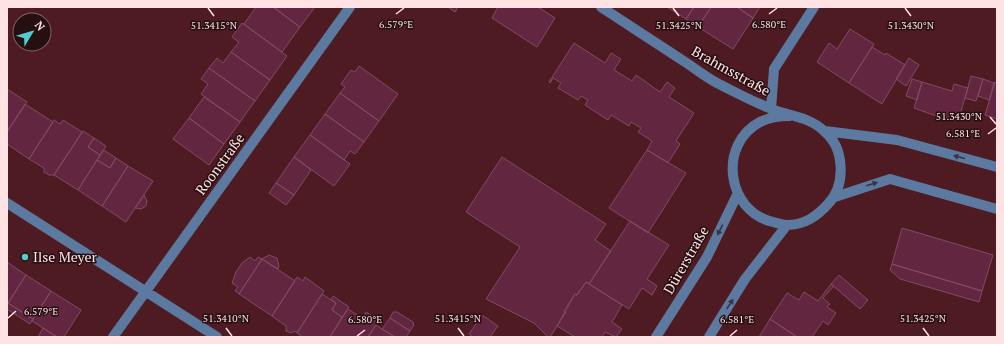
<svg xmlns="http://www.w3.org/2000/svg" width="1004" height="344" font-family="'PT Serif',serif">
  <rect width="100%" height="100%" fill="#4f1b22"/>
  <path fill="#632641" stroke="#814b61" d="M256,7H273L300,27L282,52L244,24Z
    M273,7H315L300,27Z
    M448,7H458L455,12Z
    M498,7H538L555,18L537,47L492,18Z
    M667,7H694L686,19Z
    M694,7H711L698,27L686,19Z
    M711,7H737L753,18L733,49L698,27Z
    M737,7H760L753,18Z
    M242,23L287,56L270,80L231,52L239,42L232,37Z
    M850,29L874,44L849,83L817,62L829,43L837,49Z
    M574,43L605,63L611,53L621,59L614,70L632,81L636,75L660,92L667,82L675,88L669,97L694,113L676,141L680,144L668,163L647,150L652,141L638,132L641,128L631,122L629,126L611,115L608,120L585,105L588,100L581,96L578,100L558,88L561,83L553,78L550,83L549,82Z
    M872,47L885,55L886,53L905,65L882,104L849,83Z
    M231,52L270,80L255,101L209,68L217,58L223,63Z
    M909,58L919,65L906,86L896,79Z
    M359,66L398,94L379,121L340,93L345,87L341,84L351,70L355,72Z
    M209,68L255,101L240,122L201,94L208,84L201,79Z
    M971,76L983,79L976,101L965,98Z
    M912,79L922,82L917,100L906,96Z
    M983,79L994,83L989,100L978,96Z
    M922,82L952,91L954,84L968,88L958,121L943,117L942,118L914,108Z
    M995,82L997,83V119L985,115Z
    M7,89L27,102L7,132Z
    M340,93L379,121L364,142L325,114Z
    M204,97L240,122L224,144L189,118Z
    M25,104L53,122L29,159L7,144V132Z
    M325,114L364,142L355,154L350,151L344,160L310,135Z
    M189,118L224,144L209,165L173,139Z
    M54,120L60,124L63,120L82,132L54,175H49L44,172V168L29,159Z
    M83,131L94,138L88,147L100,155L78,190L54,175Z
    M310,135L350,164L334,186L294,157Z
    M94,138L106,146L100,155L88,147Z
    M104,150L116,158L110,168L97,160Z
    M647,150L686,173L648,233L609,208Z
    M294,157L311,170L294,195L276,183Z
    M502,157L606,224L595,240L611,251L589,284L586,282L577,295L575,294L564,311L566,312L550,337H548L534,323L486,299L520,247L466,212Z
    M116,158L128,166L102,206L78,190L97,160L110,168Z
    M128,166L153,181L126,222L102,206Z
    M276,183L294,195L286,205L269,193Z
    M144,195L147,201L146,206L141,209L135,208Z
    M630,221L669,245L647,279L657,286L652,295L642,288L629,309L589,284Z
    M902,228L993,255L982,291L892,264Z
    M269,255L277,258L279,266L278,269L262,259Z
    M250,257L255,261L258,257L262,259L239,294L235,291L238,287L232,283L236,272L242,263Z
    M262,259L295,281L272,316L239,294Z
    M7,262L26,275L7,305Z
    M892,264L982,291L979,302L900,279L890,270Z
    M26,275L51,291L33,319L8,303Z
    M839,275L868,300L860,309L831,284Z
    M297,277L303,281L305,277L324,291L297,333L295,331L291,333L286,331V326L272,316Z
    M586,282L622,305L612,322L622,329L616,337L605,332L602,337H575L557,326L575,294L577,295Z
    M831,284L834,286L823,298L830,304L827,307L836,313L828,325L823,321L812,337H797L770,319L787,293L799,300L804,292L818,301Z
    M51,291L81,310L64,337H57L32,321Z
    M322,294L336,303L332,310L342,317L330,337H303L297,333Z
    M333,296L349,307L342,317L332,310L336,303L331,300Z
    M8,303L33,319L30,324L7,309Z
    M348,309L362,318L366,312L379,320L368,337H330Z
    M393,312H397L413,322L414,325L410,331L390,318Z
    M482,315L498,326L490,337H473L469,334Z
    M390,318L410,331L406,337H395L382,329Z
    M770,319L797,337H759Z
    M376,325L382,329L395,337H368Z
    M43,328L57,337H38Z"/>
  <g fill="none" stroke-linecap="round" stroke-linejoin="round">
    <path stroke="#5c7aa0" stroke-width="10" d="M601,7C627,24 653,41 679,58C692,66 704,76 717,83C735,92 753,102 772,109C789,116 810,117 824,131C845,148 846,185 828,204C817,216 805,225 787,225C783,225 777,223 773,222C726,211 718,144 760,122C770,117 780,116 790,116
      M771,109L774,69L814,7
      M825,131L897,140L997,167
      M835,197L890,179L997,209
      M7,203L217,337
      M113,337L350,7
      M656,337L707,257L737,195
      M709,337L745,279L787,225"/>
  </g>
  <defs><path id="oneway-solid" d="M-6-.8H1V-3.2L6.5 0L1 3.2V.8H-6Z"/></defs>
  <g fill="#393443">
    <use href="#oneway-solid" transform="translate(959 157) rotate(-165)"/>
    <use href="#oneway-solid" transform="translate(872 184) rotate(-18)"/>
    <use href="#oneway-solid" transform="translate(720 230) rotate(116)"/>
    <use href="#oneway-solid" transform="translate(730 304) rotate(-57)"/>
  </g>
  <path fill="none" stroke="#ffe2e4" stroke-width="1.5" d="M208,8L214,16M673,8L679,16M905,8L911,16M396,14L404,8M769,14L777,8M990,117L996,124M988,134L996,128M8,318L16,311M226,328L232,336M458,328L464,336M923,328L929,336M357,336L365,330M730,336L737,330"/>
  <circle fill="#52cdcd" stroke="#260f11" stroke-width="1.5" cx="25" cy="257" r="4"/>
  <g text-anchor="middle" stroke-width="3" stroke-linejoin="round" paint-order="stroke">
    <g font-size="14" fill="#ffe2e4" stroke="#260f11">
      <text transform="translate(731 71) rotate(29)" y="5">Brahmsstraße</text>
      <text transform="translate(220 164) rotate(-54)" y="5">Roonstraße</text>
      <text transform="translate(686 260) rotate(-60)" y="5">Dürerstraße</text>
    </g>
    <g font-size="14" fill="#ffe2e4" stroke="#260f11" text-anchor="start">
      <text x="33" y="262">Ilse Meyer</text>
    </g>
  </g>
  <g font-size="10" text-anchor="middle" fill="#ffe2e4" stroke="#260f11" stroke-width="3" stroke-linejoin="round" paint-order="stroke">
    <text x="396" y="28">6.579°E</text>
    <text x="769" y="28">6.580°E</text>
    <text x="214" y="29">51.3415°N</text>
    <text x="679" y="29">51.3425°N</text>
    <text x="911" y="29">51.3430°N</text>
    <text x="959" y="120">51.3430°N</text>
    <text x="963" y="137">6.581°E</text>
    <text x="41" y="315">6.579°E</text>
    <text x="226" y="322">51.3410°N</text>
    <text x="458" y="322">51.3415°N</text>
    <text x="923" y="322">51.3425°N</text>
    <text x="365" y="323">6.580°E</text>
    <text x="737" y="323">6.581°E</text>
  </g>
  <rect width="1004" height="344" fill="none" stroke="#ffe2e4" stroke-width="16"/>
  <g transform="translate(32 32) rotate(52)"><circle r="19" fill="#260f11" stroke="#7d6365"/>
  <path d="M0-3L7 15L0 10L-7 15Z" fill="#52cdcd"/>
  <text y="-6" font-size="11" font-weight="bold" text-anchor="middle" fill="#ffe2e4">N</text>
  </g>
</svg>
